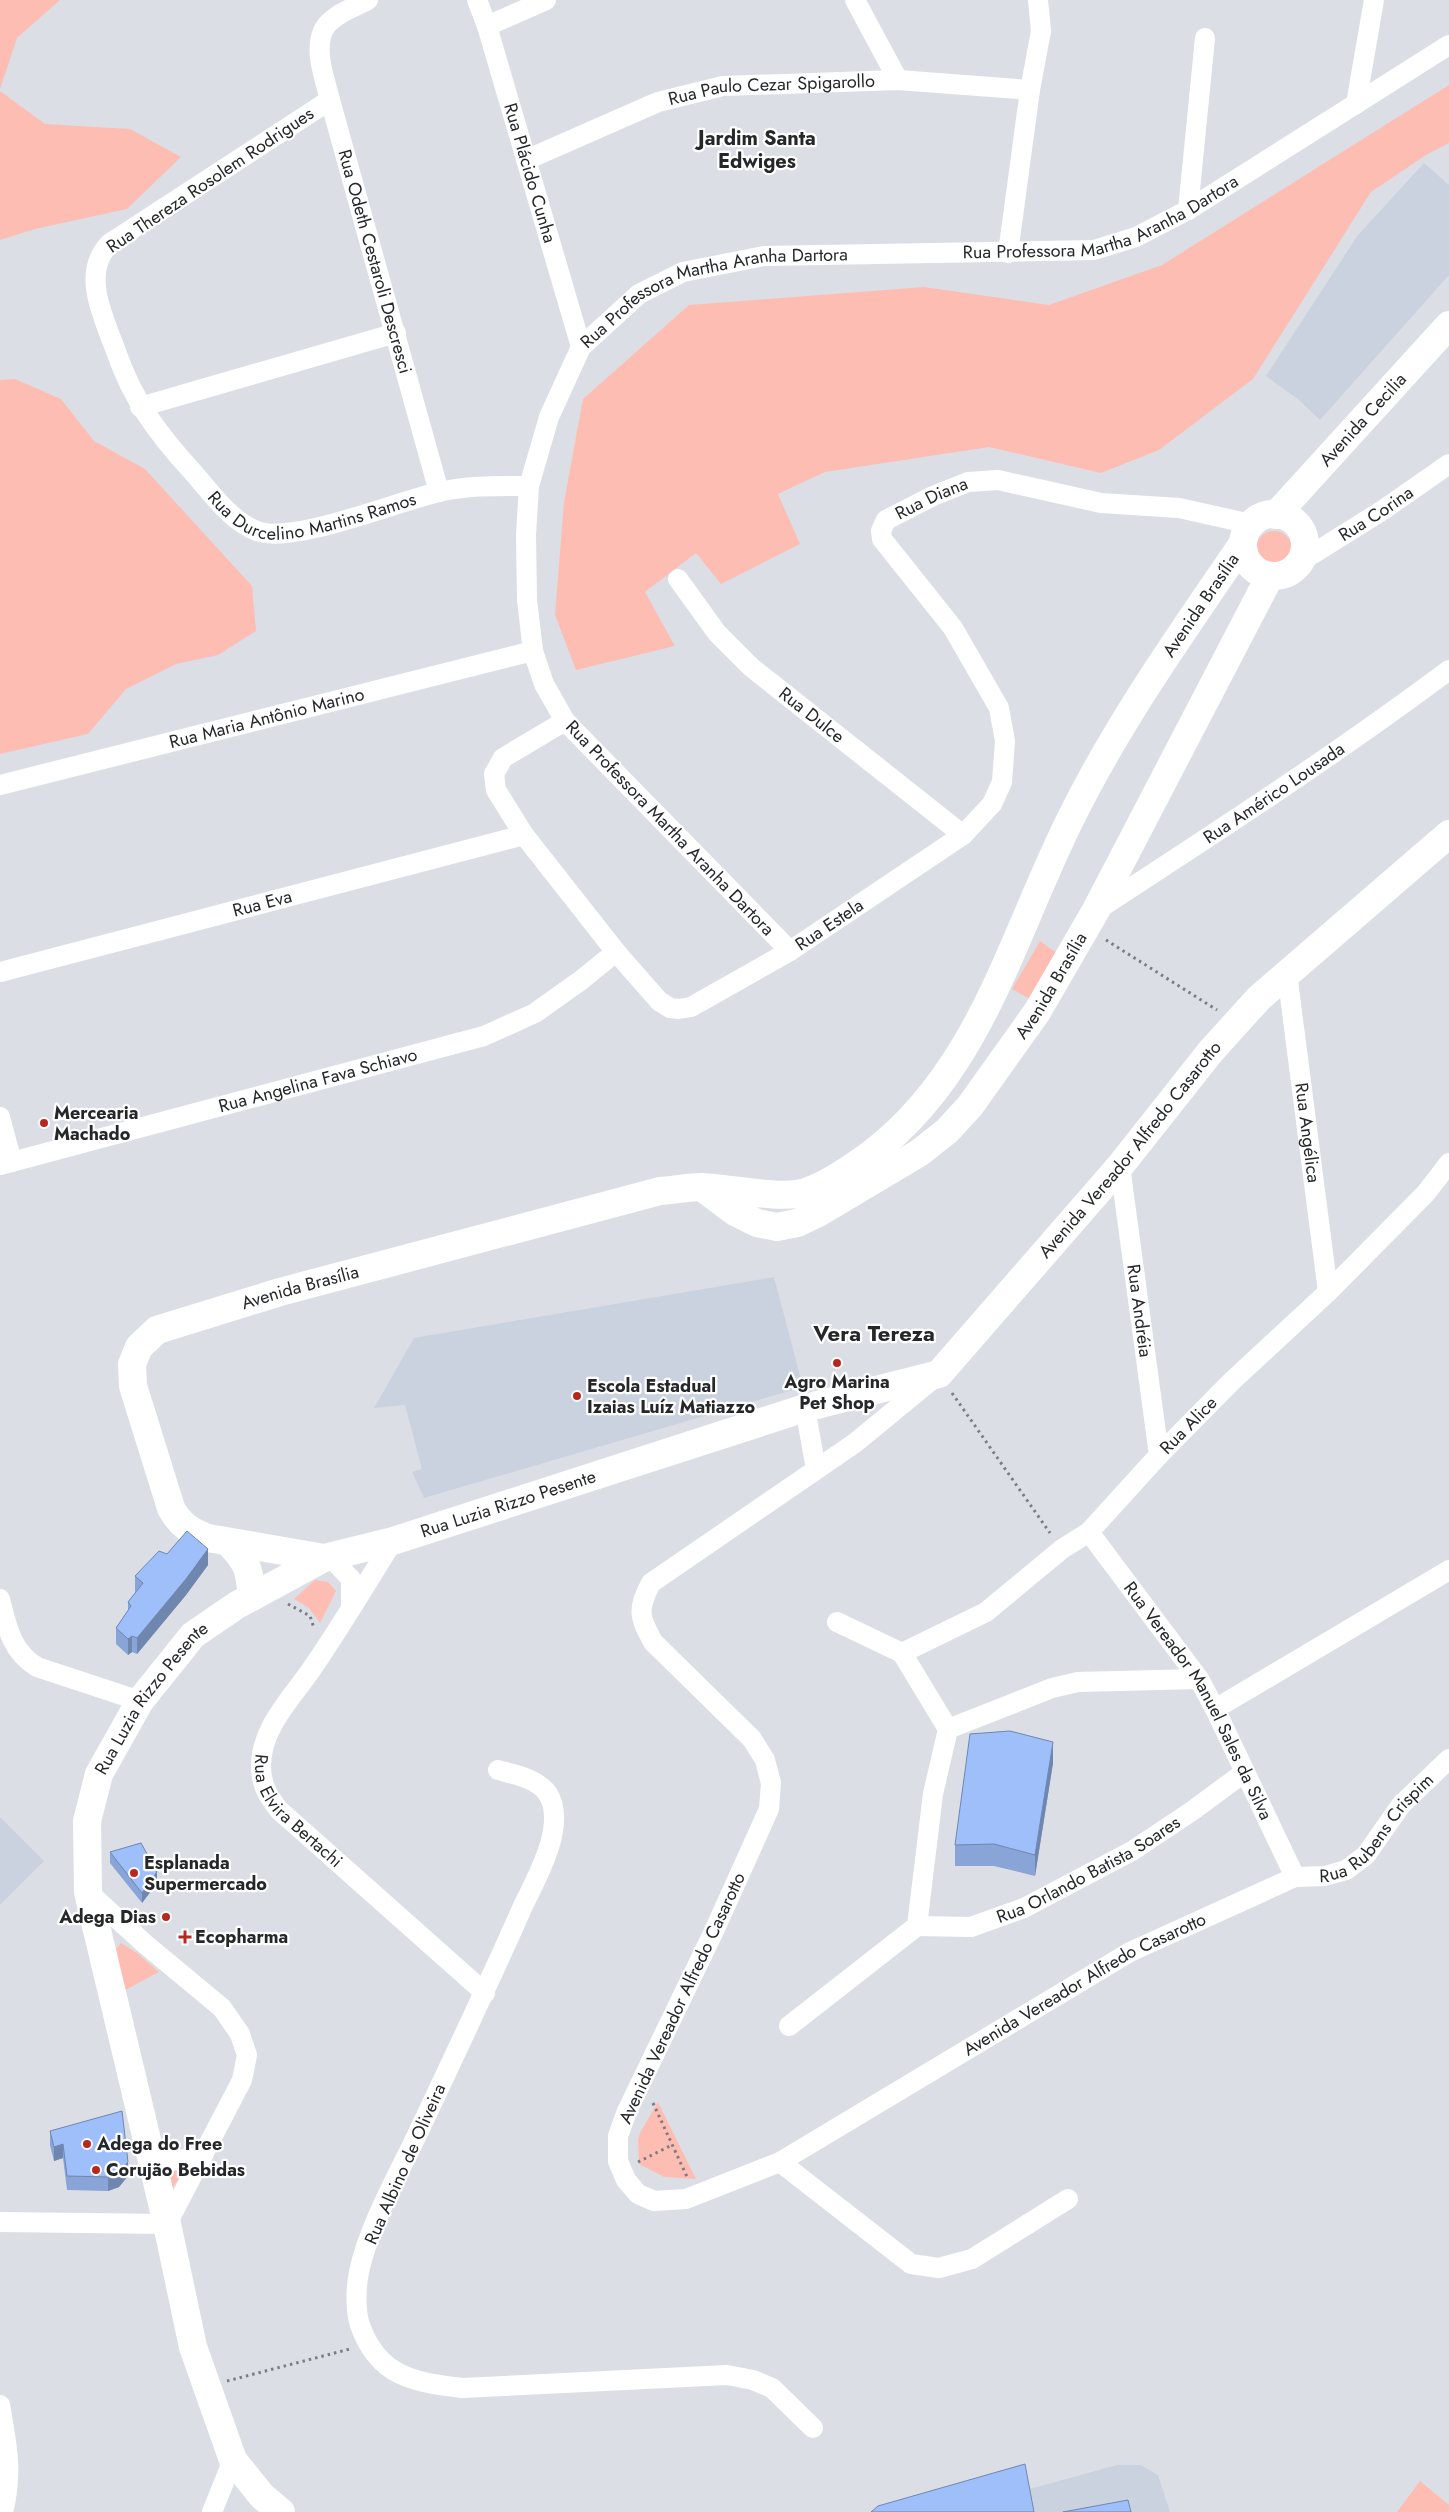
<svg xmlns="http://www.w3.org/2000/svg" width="1449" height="2512" font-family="Jost,sans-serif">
  <rect width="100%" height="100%" fill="#dbdfe5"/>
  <path fill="#cbd2df" d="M1424,163L1449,185V275L1320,420L1299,400L1266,376L1358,235Z
    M774,1277L803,1387L424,1498L412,1472L422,1469L405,1405L374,1408L414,1338Z
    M0,1817L44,1861L0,1905Z
    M1117,2465H1141L1158,2475L1170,2512H919L1037,2487Z"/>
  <path fill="#fdbdb3" d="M0,0H60L17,38L0,89Z
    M1449,85V143L1426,155L1371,192L1253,379L1159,450L1101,473L989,447L825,472L778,494L800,544L721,584L696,553L645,592L675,646L576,670L555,615L564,502L583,399L689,305L924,287L1049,305L1162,265Z
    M0,91L45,124L130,129L181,157L127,209L35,229L0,240Z
    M15,379L61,399L94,441L145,469L252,586L256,631L218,655L176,664L126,689L88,734L0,754V380Z
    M1256 549a18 18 0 1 1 36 0a18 18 0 1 1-36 0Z
    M1040,941L1061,956L1034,1001L1012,989Z
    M315,1580L328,1582L336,1591L320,1623L309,1608L294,1599Z
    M121,1943L137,1953L159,1972L120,1993L111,1955Z
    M658,2102L696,2179L664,2177L639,2164L638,2139L641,2131Z
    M189,2162L166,2198L160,2166Z
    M1420,2481L1449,2505V2512H1397Z"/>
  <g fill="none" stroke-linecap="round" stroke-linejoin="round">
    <path stroke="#7b7e81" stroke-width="3" stroke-dasharray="2.5 4" stroke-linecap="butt" d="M1106,940L1217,1010
      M952,1393L1050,1533
      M288,1604L310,1616L314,1628
      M653,2103L688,2179
      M638,2162L672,2145
      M227,2381L350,2349"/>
    <g stroke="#fff" stroke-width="20">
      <path id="s1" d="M368,0C355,7 329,16 323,31C314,52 325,79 330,100L439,492"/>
      <path id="s2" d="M477,0L487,26L581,347"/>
      <path d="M855,0L898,80"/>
      <path d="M487,26L546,0"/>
      <path id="s3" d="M330,100L109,244C80,275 105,320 117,354C133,400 158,434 191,470C210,491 230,521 257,531C292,545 398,501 439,492C469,485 499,486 529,486"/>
      <path d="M1356,104L1374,0"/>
      <path id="s4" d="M526,160L658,102L723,86L898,80L1030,90"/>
      <path d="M1188,210L1205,38"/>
      <path d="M1008,253L1030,90L1041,31L1038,0"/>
      <path d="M140,407L396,333"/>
      <path id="s5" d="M1300,562L1383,510L1449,464"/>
      <path id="s6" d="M678,579L717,633L751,667L963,835"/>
      <path id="s7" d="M565,721L503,758L494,774L496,790L524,835L616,952L659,1001L670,1008L679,1009L691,1007L790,951L963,835L992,804L1002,782L1005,741L999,708L953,628L882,539L881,531L886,520L933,496L968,482L998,480L1101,503L1179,508L1251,524"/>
      <path id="s8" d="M0,785L533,651"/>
      <path id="s9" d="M1097,910C1217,832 1335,755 1449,670"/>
      <path id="s10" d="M790,951L565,721L544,684L533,651L527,600L526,535L529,486L549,417L581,347L639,294L683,272L764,256L1094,250L1136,237L1188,210L1449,45"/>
      <path id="s11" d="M0,972L524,835"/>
      <path id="s12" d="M1287,973L1328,1292"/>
      <path d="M0,1117L12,1162"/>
      <path id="s13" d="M0,1165L484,1036L535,1013L580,981L616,952"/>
      <path id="s14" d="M1120,1166L1159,1455"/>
      <path id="s15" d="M934,1378L855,1443L651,1583C637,1610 639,1616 653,1642L752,1739L765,1760L771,1783L769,1809L714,1931L627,2111L618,2136V2161L626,2180L638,2194L654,2201L686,2199L780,2162L1130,1952L1295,1877L1325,1876L1346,1870L1366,1855L1401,1805L1449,1759"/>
      <path d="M805,1408L816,1469"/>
      <path id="s16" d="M1089,1532L1199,1679L1215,1709L1295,1877"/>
      <path id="s17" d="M393,1541C366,1584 340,1628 311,1670C291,1699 261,1728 261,1766C261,1785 268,1796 279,1810L485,1993"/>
      <path d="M324,1558L335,1562L351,1579V1608"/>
      <path d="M0,1599C7,1627 11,1651 37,1667L140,1701"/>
      <path d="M837,1622L902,1653"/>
      <path id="s18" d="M902,1653L986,1612L1062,1549L1089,1532L1159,1455L1231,1382L1328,1292L1426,1193L1449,1163"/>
      <path d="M902,1653L948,1729"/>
      <path d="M1215,1709L1449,1570"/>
      <path d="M498,1770C515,1775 537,1778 548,1794C567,1825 537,1877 523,1906C489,1983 453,2059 417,2135C398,2175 368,2228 359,2272C356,2287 355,2310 360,2325C378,2377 414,2382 462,2388L727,2375L753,2380L772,2388L813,2428"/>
      <path id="s19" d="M917,1926L971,1927L1024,1908L1132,1851L1192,1811L1245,1772"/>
      <path d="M789,2026L917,1926L933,1794L948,1729L1052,1688L1078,1682L1199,1679"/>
      <path d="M150,2152L173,2161L203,2156"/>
      <path d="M780,2162L911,2264L939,2268L972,2259L1068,2199"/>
      <path d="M0,2222L167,2224L242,2080L247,2055L240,2034L222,2008L145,1944L88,1892"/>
      <path d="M0,2405C7,2444 13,2473 3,2512"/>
      <path d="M212,2512L233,2460"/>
    </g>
    <g stroke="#fff" stroke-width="28">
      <circle cx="1274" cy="545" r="31"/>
      <path id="s20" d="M1276,515L1449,325"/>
      <path id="s21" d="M703,1188L735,1212L757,1223L777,1227L797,1223L820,1212L919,1153L947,1131L970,1106L1037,1012L1096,910L1270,576"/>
      <path d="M229,1543C249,1564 249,1569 252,1597"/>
      <path id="s22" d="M324,1558L208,1538C190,1531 180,1525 171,1508L133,1386L132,1364L139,1347L157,1330L280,1292L660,1191C674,1190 689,1187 702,1187C728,1188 783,1200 806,1192C829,1184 852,1168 871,1154C980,1072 1012,936 1070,820C1118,722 1182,633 1243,543"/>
      <path id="s23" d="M281,2512L262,2496L233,2460L193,2347L167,2224L88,1892L87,1821L99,1774L140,1701L193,1635L237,1605L324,1558L393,1541L805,1408L939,1374L1120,1166L1211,1051L1259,998L1449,834"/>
    </g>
  </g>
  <path fill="#89a4d7" d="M167,1554L208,1565L186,1595L137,1654L132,1652L128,1655L116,1644V1628L128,1611V1602L135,1593V1576Z
    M1053,1763L1035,1876L994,1866H955V1845Z
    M110,1852L157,1883L142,1903L110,1863Z
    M50,2131L128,2176L119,2187L108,2191L67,2190L63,2158L54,2161L50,2145Z"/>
  <path fill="#6f86af" d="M208,1549V1565L186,1595L137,1654V1638Z
    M132,1636V1652L128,1655V1639Z
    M1053,1742V1763L1035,1876V1855Z
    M157,1872V1883L142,1903V1893Z
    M63,2144V2158L54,2161V2147Z
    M128,2162V2176L119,2187L108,2191V2177Z"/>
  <path fill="#9fbffa" stroke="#6f86af" d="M187,1531L208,1549L186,1579L137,1638L132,1636L128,1639L116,1628L131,1606L128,1602L143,1583L135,1576L159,1551L167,1554Z
    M1010,1731L1053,1742L1035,1855L994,1844L955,1845L970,1734Z
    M141,1843L157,1872L142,1893L110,1852Z
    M122,2111L128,2162L119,2173L108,2177L67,2176L63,2144L54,2147L50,2131Z
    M1025,2464L1034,2512H871L878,2506Z
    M1128,2500L1131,2512H1063Z"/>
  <g fill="#b6271e" stroke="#fff" stroke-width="2">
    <circle cx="44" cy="1123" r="5"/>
    <circle cx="837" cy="1363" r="5"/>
    <circle cx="577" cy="1396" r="5"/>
    <circle cx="134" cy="1873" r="5"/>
    <circle cx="166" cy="1917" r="5"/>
    <path d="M182.5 1929.5h5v5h5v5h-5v5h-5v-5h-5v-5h5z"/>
    <circle cx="87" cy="2144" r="5"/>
    <circle cx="96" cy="2170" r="5"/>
  </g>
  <g text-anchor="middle" stroke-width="4.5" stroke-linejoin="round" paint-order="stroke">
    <g font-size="18" fill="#252729" stroke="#fff">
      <text dy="6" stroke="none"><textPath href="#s4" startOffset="259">Rua Paulo Cezar Spigarollo</textPath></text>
      <text dy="6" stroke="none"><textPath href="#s2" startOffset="181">Rua Plácido Cunha</textPath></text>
      <text transform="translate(210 180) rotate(-34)" y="6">Rua Thereza Rosolem Rodrigues</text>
      <text dy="6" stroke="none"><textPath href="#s10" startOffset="1268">Rua Professora Martha Aranha Dartora</textPath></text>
      <text dy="6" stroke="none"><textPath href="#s1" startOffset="294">Rua Odeth Cestaroli Descresci</textPath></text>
      <text dy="6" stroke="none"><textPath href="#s10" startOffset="862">Rua Professora Martha Aranha Dartora</textPath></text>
      <text dy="6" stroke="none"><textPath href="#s20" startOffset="129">Avenida Cecilia</textPath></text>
      <text dy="6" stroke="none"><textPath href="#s3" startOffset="662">Rua Durcelino Martins Ramos</textPath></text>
      <text dy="6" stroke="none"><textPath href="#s7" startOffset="1148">Rua Diana</textPath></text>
      <text dy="6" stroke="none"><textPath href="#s5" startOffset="90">Rua Corina</textPath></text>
      <text dy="6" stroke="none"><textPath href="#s22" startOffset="1749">Avenida Brasília</textPath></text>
      <text dy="6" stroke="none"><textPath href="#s6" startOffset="192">Rua Dulce</textPath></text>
      <text dy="6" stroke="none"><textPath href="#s8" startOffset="275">Rua Maria Antônio Marino</textPath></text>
      <text dy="6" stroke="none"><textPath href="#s9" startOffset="212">Rua Américo Lousada</textPath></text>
      <text transform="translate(670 828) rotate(46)" y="6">Rua Professora Martha Aranha Dartora</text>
      <text dy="6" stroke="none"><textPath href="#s11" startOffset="271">Rua Eva</textPath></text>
      <text dy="6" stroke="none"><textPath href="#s7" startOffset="569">Rua Estela</textPath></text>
      <text dy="6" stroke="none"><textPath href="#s21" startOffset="461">Avenida Brasília</textPath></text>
      <text dy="6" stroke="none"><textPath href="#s13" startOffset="329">Rua Angelina Fava Schiavo</textPath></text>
      <text dy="6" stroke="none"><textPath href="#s12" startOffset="161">Rua Angélica</textPath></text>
      <text dy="6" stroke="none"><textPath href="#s23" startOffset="2035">Avenida Vereador Alfredo Casarotto</textPath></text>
      <text dy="6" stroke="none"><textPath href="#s22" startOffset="509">Avenida Brasília</textPath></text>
      <text dy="6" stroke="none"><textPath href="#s14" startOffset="146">Rua Andréia</textPath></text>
      <text dy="6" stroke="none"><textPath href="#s18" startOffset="370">Rua Alice</textPath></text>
      <text dy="6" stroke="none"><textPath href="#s23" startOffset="1290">Rua Luzia Rizzo Pesente</textPath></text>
      <text dy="6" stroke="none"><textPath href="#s23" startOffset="870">Rua Luzia Rizzo Pesente</textPath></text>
      <text dy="6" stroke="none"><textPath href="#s16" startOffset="202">Rua Vereador Manuel Sales da Silva</textPath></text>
      <text dy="6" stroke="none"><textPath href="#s17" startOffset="322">Rua Elvira Bertachi</textPath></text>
      <text dy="6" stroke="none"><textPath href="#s15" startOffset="1892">Rua Rubens Crispim</textPath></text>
      <text dy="6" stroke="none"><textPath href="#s19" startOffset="185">Rua Orlando Batista Soares</textPath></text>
      <text dy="6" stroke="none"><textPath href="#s15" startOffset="1554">Avenida Vereador Alfredo Casarotto</textPath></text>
      <text transform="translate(682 1998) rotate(-65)" y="6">Avenida Vereador Alfredo Casarotto</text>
      <text transform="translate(405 2164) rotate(-66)" y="6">Rua Albino de Oliveira</text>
    </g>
    <g font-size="18" font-weight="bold" fill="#252729" stroke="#fff" text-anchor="start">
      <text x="54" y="1119">Mercearia<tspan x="54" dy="21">Machado</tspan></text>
      <text x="837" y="1388" text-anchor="middle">Agro Marina<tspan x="837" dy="21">Pet Shop</tspan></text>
      <text x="587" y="1392">Escola Estadual<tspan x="587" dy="21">Izaias Luíz Matiazzo</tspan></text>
      <text x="144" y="1869">Esplanada<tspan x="144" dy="21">Supermercado</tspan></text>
      <text x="156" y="1923" text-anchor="end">Adega Dias</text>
      <text x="195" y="1943">Ecopharma</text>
      <text x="97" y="2150">Adega do Free</text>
      <text x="106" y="2176">Corujão Bebidas</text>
    </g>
    <g font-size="20" font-weight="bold" fill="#252729" stroke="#fff">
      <text x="757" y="145">Jardim Santa<tspan x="757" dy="23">Edwiges</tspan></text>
    </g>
    <g font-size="22" font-weight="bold" fill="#252729" stroke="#fff">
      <text x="874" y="1341">Vera Tereza</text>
    </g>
  </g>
</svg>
